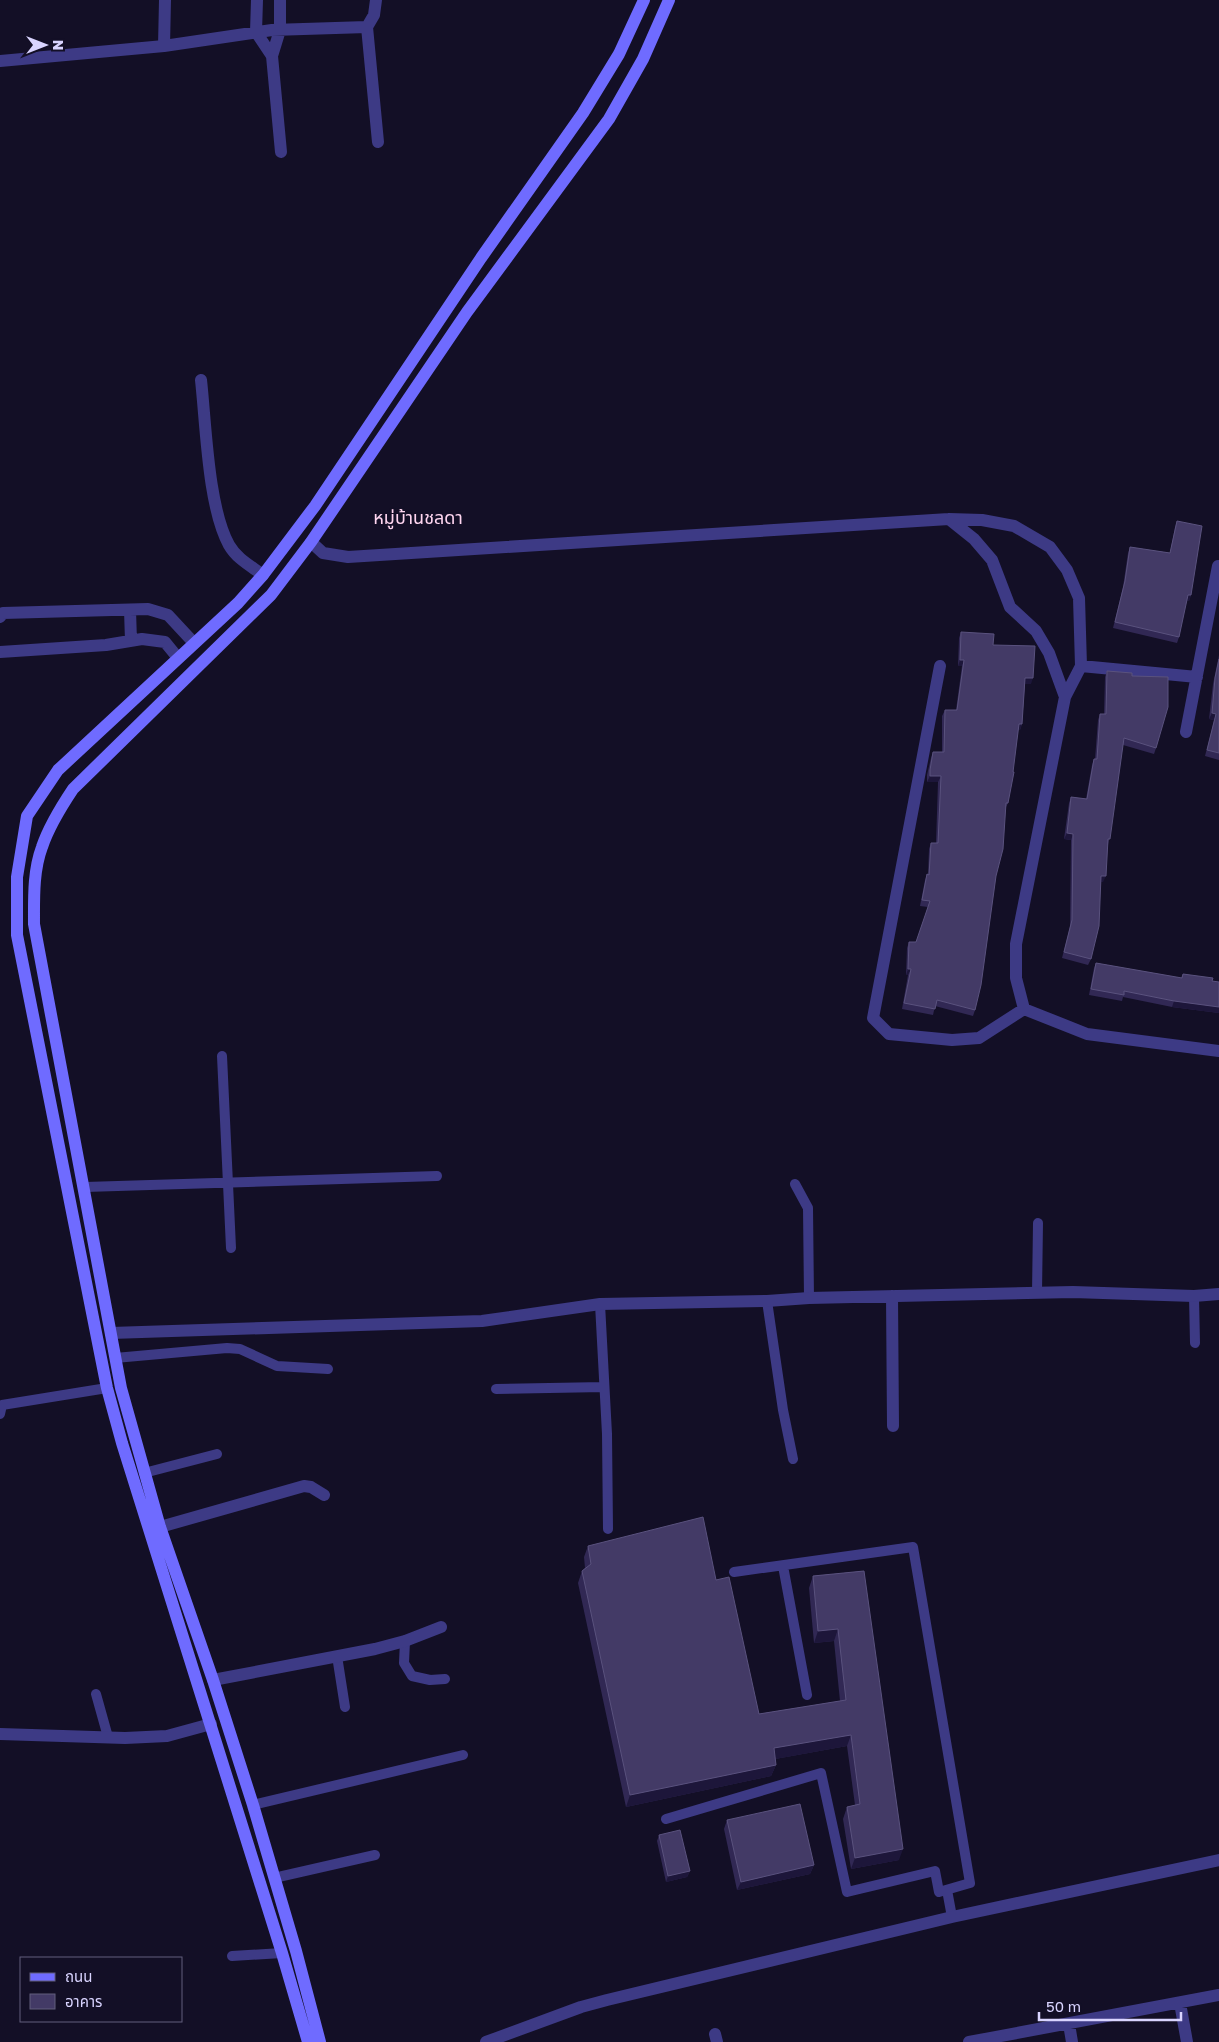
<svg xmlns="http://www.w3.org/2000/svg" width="1219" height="2042" font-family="'Golos Text','Noto Sans Thai',sans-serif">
  <rect width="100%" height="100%" fill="#130f26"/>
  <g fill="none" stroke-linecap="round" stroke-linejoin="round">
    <path stroke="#3d3a85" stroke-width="10" d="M222,1056L231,1248
      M795,1184L808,1208L809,1298
      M85,1187L437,1176
      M1037,1293L1038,1223
      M1194,1296L1195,1343
      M767,1301L783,1410L793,1459
      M600,1304L607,1434L608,1529
      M115,1358L227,1348L240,1349L277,1366L328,1369
      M496,1389L604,1387
      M0,1414L2,1405L107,1388
      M144,1473L217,1454
      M783,1566L807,1695
      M405,1641L404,1663L412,1676L430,1680L445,1679
      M337,1656L345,1707
      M96,1694L108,1737
      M253,1805L463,1755
      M666,1819L821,1773L847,1892L935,1871L939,1892L970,1883L913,1547L734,1572
      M274,1878L375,1855
      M947,1890L952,1917
      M232,1956L282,1953"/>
    <path stroke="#3d3a85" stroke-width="12" d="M257,0L256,32L272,56
      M280,0V30L272,56L281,152
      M376,0L374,15L367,27L378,142
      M164,46L165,0
      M0,61L164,46L272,30L367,27
      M201,380C206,425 208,507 229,545C237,559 251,566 263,575
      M949,519L974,539L992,560L1010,607L1036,631L1049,653L1065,697
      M311,542L323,553L348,557L949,519L982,520L1014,526L1050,547L1067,570L1079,598L1081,666L1065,697L1016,944V978L1024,1009L1087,1034L1219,1051
      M130,610L131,641
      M0,617L3,613L148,609L168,615L194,643
      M0,652L106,645L142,639L165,642L178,658
      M940,666L873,1018L889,1034L952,1040L979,1038L1024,1009
      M1081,666L1197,677
      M1186,732L1218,566
      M892,1296L893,1426
      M111,1333L482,1321L600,1304L767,1301L809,1298L1073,1292L1194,1296L1219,1294
      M160,1527L304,1486L311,1487L324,1495
      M213,1680L375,1649L405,1641L441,1627
      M0,1734L125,1738L167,1736L211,1724
      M1180,2003L1187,2042
      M1069,2024L1072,2042
      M715,2034L717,2042
      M486,2042L581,2007L607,2000L952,1917L1219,1860
      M969,2042L1219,1995"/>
    <path stroke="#6f6bff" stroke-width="12" d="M308,2042L282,1953L122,1443L107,1388L17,935V877L27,816L58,770L238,603L263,575L315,506L481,258L583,113L619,54L644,0
      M320,2042L296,1951L253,1805L213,1680L160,1527L121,1388L34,924C34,899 33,871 42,847C49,826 61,807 73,789L271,595L311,542L467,312L609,119L643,59L669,0"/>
  </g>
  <path fill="#312854" d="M1177,521L1191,595L1189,601H1186L1179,637L1177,643L1113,628L1123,587L1128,553L1130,547L1170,553L1175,527Z
    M961,632L993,645L1031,684H1025L1022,724L1020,730H1018L1008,803L1005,809L996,876L975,1010L973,1016L935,1006L933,1015L902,1009L908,975H906L907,948L909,942H916L928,907L920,906L925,880L927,874L928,875L929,849L931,843H936L938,782H927V775L931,758L933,752H942V716L945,710H956L962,666H958L959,638Z
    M1219,655V760L1205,756L1214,720L1209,719L1213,684Z
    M1107,671L1132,676L1156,748L1154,754L1123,745L1108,845H1107L1103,882H1101L1091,959L1088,965L1062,958L1070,926L1071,840L1064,839L1069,803L1071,797L1086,799L1092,765L1094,759H1095L1098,720L1100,714H1104L1105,677Z
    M1096,963L1181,978L1183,974L1212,981L1219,982V1013L1172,1007L1123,997L1122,1001L1089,995L1094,968Z
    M588,1546L716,1580L759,1714L840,1701L834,1641L814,1643L809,1588L813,1576L864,1571L899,1860L851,1869L843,1819L847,1807L855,1805L847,1746L775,1759L776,1765L771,1776L626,1807L578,1583L582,1571L585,1568L584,1557Z
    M727,1820L814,1865L810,1874L737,1890L724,1829Z
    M659,1835L690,1871L687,1877L666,1882L657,1841Z"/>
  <path fill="#1d163a" d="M1188,595H1191L1189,601H1185Z
    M960,660H964L962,666H958Z
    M1025,678H1033L1031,684H1023Z
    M1212,713L1216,714L1214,720L1209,719Z
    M1019,724H1022L1020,730H1017Z
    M930,776H941L938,782H927Z
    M1067,833L1073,834L1071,840L1064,839Z
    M1101,876H1106L1103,882H1099Z
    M908,969H911L908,975H906Z
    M1174,1001L1219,1007V1013L1172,1007Z
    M838,1629L834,1641L814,1643L818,1631Z
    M851,1735L847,1746L770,1760L774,1748Z
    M776,1765L771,1776L626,1807L630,1795Z
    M903,1849L899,1860L851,1869L855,1858Z
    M814,1865L810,1874L737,1890L741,1882Z
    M690,1871L687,1877L666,1882L668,1876Z"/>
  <path fill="#433a66" stroke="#5a527e" d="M1177,521L1202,526L1191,595H1188L1179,637L1115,622L1125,581L1130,547L1170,553Z
    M961,632L994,634L993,645L1035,646L1033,678H1025L1022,724H1019L1013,772H1014L1008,803H1006L1003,849L996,876L981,985L975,1010L937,1000L935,1009L904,1003L911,969H908L909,942H916L930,901L922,900L927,874L929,875L931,843H938L941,776H930V770L933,752H944L945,710H957L964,660H960Z
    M1219,659V753L1207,750L1216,714L1212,713L1215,678Z
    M1107,671L1132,673V676L1168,677V707L1156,748L1124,738L1110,839H1108L1106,876H1101L1099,926L1091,959L1064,952L1072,920L1073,834L1067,833L1071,797L1087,799L1094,759H1097L1100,714H1106Z
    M1096,963L1182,978L1183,974L1213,978L1212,981L1219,982V1007L1174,1001L1124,991V995L1091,989Z
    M703,1517L716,1580L729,1577L759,1714L846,1700L838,1629L818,1631L813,1576L864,1571L903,1849L855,1858L847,1807L860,1804L851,1735L774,1748L776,1765L630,1795L582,1571L591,1564L588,1546Z
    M800,1804L814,1865L741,1882L727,1820Z
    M680,1830L690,1871L668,1876L659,1835Z"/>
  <g text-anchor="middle" stroke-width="4" stroke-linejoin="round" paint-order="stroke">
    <g font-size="18" fill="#ffd6f0" stroke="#130f26">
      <text x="418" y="524">หมู่บ้านชลดา</text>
    </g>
  </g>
  <rect x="20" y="1957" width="162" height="65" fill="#130f26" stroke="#625e7d"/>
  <rect x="30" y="1973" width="25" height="8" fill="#6f6bff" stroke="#625e7d"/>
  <text x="65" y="1982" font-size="15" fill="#d9d4ff">ถนน</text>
  <rect x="30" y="1994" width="25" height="15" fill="#433a66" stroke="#625e7d"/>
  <text x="65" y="2007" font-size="15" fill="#d9d4ff">อาคาร</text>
  <g transform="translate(45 45) rotate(90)" stroke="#130f26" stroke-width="4" paint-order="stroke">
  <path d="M0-4L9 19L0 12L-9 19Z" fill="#d9d4ff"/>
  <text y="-8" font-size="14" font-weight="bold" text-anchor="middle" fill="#d9d4ff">N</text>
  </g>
  <path d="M1039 2012v8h142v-8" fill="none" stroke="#d9d4ff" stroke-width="2.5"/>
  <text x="1046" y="2012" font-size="15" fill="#d9d4ff" stroke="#130f26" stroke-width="4" paint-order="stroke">50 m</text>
</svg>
